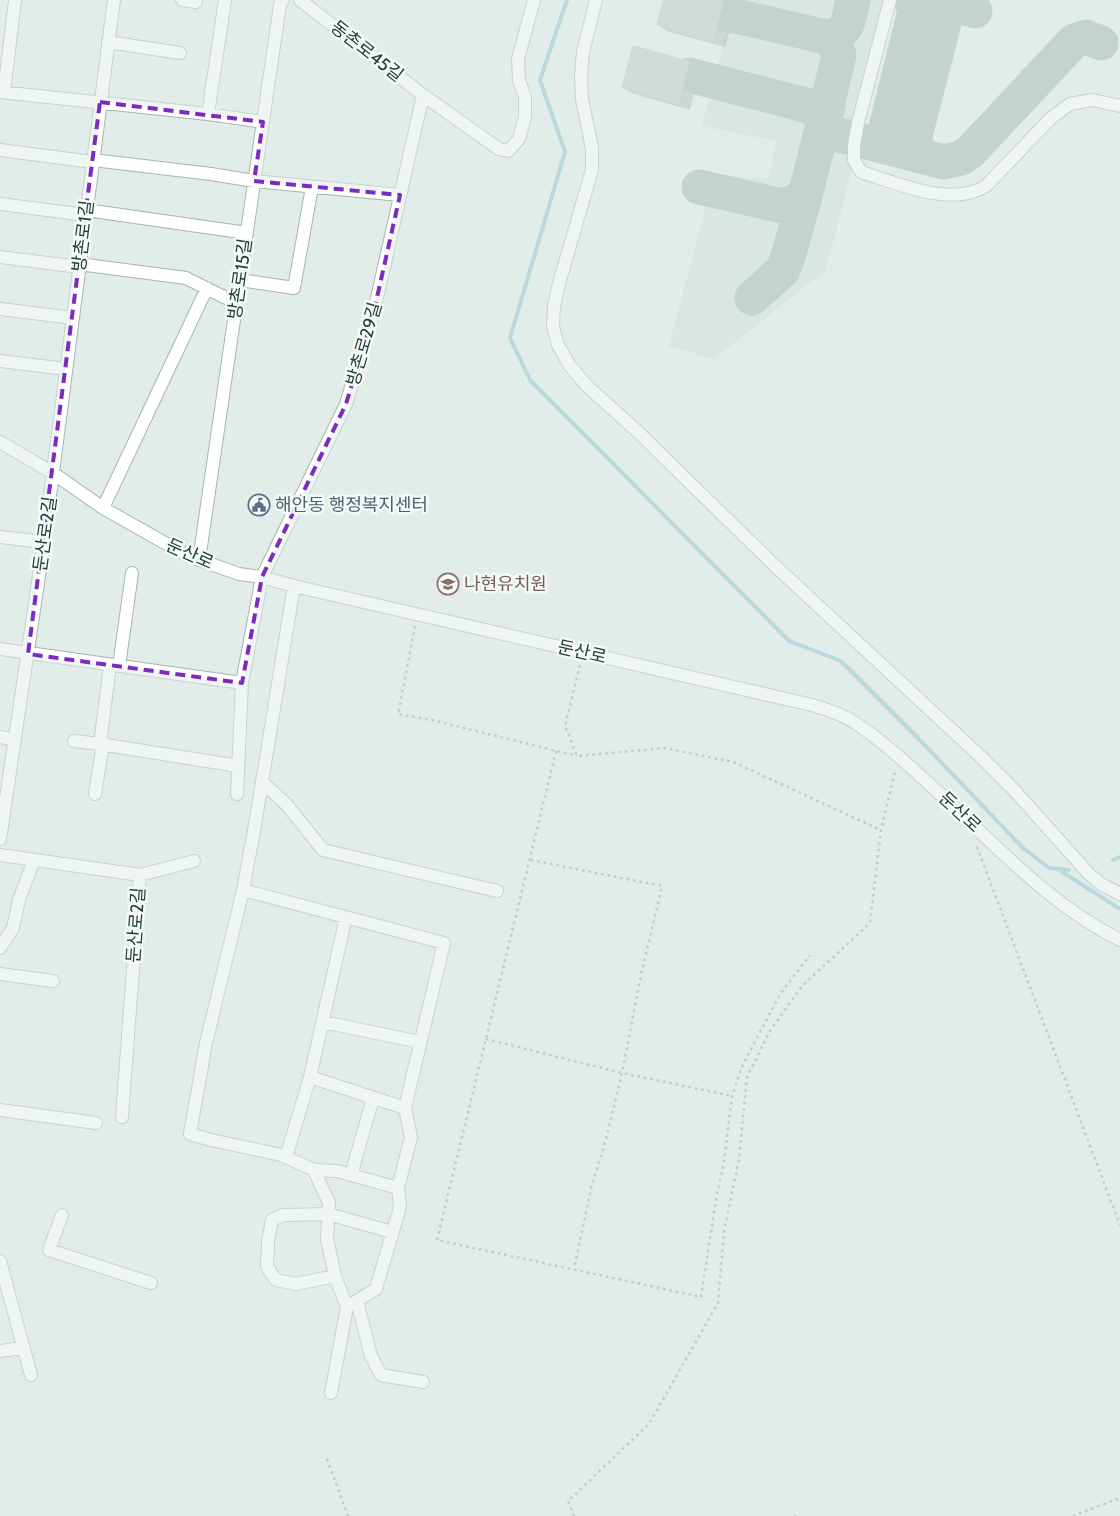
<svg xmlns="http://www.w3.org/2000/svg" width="1120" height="1516" font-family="Cabin,'Noto Sans KR',sans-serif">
  <rect width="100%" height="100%" fill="#e2ede9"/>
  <path fill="#d1ddd8" d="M735,0H895L826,270L714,359L669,346L714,175L768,178L777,141L702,126Z"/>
  <path fill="#0003" d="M664,0H726L736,6L725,47L669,32L658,25Z
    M689,62L701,69L690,110L634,94L622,88Z"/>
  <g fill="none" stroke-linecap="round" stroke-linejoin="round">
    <path stroke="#89c2d3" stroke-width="4" d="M567,0L540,80L565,152L510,338L530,380L789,641L841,661L918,738L1022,847L1049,868L1069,870
      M1113,860L1120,857
      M1061,871L1120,909"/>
    <path stroke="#9fb4ae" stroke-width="35" d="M935,0L975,11
      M727,14L826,37L833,42L839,55L829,97L822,103L809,106
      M826,37C850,33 848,20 853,0
      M689,75L809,106C824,114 822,126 836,134L944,162L961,158L970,152L1074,41L1086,37L1101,43
      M890,148L885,141V132L915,11L911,0
      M924,157C918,150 915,145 915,136L945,19L941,5L933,0
      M699,187L783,206L794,202L805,196L828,105
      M752,298L783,270L788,257L805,196"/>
  </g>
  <path fill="#b8c8c2" d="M663,0H724L713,42L656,25Z
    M633,45L690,61L678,104L621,88Z"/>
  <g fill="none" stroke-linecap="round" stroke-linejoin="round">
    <g stroke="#a5b5b1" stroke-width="14">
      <path id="minor" d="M182,0L196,2
        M300,0L423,95L499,149L508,151L519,139L525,117V97L519,80L518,59L534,0
        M596,0L583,52L581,77L582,99L592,148V170L558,287L554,307L553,326L558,345L570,366L587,386L637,431L772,563L981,757L1015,791L1089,874L1101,884L1120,894
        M890,0L858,123L854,145V160L861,172C897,183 951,208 986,186L1051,118L1070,104L1092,100L1120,106
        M108,42L180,53
        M0,92L208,114L263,122
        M4,92L15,0
        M208,114L225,0
        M0,150L93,162
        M93,160L211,174L254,181L400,195
        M0,204L86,215
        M86,210L247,233
        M0,257L79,267
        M79,264L186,278L236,303
        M240,280L294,288L312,187
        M0,309L73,318
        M0,361L66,369
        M0,442L53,473L103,508L188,556L239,574L262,577L294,586L812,705C826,709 841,714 854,722C880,739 904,761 927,782C988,837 1046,903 1120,940
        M103,508L207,288
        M0,537L44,542
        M199,560L280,5L283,0
        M294,586L255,825L243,890L206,1043L190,1134L211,1140L281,1155L314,1170L329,1203L327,1239L335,1276L347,1307L331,1393
        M0,649L242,683
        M119,666L132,573
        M0,737L15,740
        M74,741L100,744L110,665
        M100,744L238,766
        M262,782L286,804L323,850L497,891
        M95,794L103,744
        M237,794L242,683L262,577L346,404L374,311L423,95
        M0,839L44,542L114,0
        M0,855L140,875L194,861
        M243,890L444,943L405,1108L411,1137L398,1188L400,1207L376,1289L347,1307
        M0,948L13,928L19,900L34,860
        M0,974L53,981
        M323,1022L420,1042
        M310,1077L346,917
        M0,1110L96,1123
        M122,1117L140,875
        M286,1157L310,1077L405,1108
        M314,1170L337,1171L398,1188
        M351,1175L373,1098
        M62,1215L49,1250L151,1283
        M0,1261L31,1375
        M335,1276L296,1284L276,1280L267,1267L268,1241L272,1220L283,1215L328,1214L392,1232
        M357,1301L371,1356L381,1375L423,1382
        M0,1351L23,1348"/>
    </g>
    <path stroke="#82b1a6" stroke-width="2.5" stroke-dasharray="2.5 4" stroke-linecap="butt" d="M415,626L398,714L432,720L577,756
      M580,665L565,726L577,756L665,748L733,762L881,830
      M556,751L437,1240L701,1297L716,1200L724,1162L732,1096L743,1064L781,993L810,955
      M977,847L1120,1225
      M531,860L662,886L641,975L622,1073L605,1143L592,1184L574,1269
      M486,1039L622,1073L732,1096
      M327,1459L348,1516
      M795,1515V1516
      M574,1516L568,1501L649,1424L718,1303L724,1232L739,1159L747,1077L770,1031L802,986L870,923L881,830L895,771
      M1073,1516L1120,1498"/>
    <use href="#minor" stroke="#fff" stroke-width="12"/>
  </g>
  <path d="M0 0H1120V1516H0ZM100,102L263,122L254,181L400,195L374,311L346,404L262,577L242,683L28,654Z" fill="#e2ede9" fill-opacity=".55" fill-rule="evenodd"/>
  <path fill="none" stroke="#7b2cbf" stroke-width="4" stroke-dasharray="10 6" stroke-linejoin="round" d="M100,102L263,122L254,181L400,195L374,311L346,404L262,577L242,683L28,654Z"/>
  <defs>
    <g id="civic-ring" transform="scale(1.125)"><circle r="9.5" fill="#f3f9f7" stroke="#5c6f8a" stroke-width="1.5"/><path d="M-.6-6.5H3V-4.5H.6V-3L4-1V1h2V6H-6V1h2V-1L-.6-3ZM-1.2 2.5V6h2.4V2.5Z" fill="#5c6f8a"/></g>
    <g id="school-ring" transform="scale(1.125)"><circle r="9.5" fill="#f3f9f7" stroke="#8d6e63" stroke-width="1.5"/><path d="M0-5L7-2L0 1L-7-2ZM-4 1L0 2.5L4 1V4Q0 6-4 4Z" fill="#8d6e63"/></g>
  </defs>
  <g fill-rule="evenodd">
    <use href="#civic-ring" x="259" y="505"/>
    <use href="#school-ring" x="448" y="584"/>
  </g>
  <g text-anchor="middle" stroke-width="5" stroke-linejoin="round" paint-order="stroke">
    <g font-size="18" fill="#223f39" stroke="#f3f9f7">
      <text transform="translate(367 51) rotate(38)" y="6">동촌로45길</text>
      <text transform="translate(83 236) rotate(-83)" y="6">방촌로1길</text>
      <text transform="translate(240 279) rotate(-82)" y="6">방촌로15길</text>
      <text transform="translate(364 344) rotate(-74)" y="6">방촌로29길</text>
      <text transform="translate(45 534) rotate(-82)" y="6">둔산로2길</text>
      <text transform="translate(190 554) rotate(24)" y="6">둔산로</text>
      <text transform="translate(582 652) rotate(13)" y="6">둔산로</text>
      <text transform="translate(960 812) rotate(43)" y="6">둔산로</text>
      <text transform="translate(136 925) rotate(-86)" y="6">둔산로2길</text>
    </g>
    <g font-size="18" fill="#4e5e75" stroke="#f3f9f7" text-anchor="start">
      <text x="275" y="511">해안동 행정복지센터</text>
    </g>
    <g font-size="18" fill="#785e54" stroke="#f3f9f7" text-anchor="start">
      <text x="464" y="590">나현유치원</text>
    </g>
  </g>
</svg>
